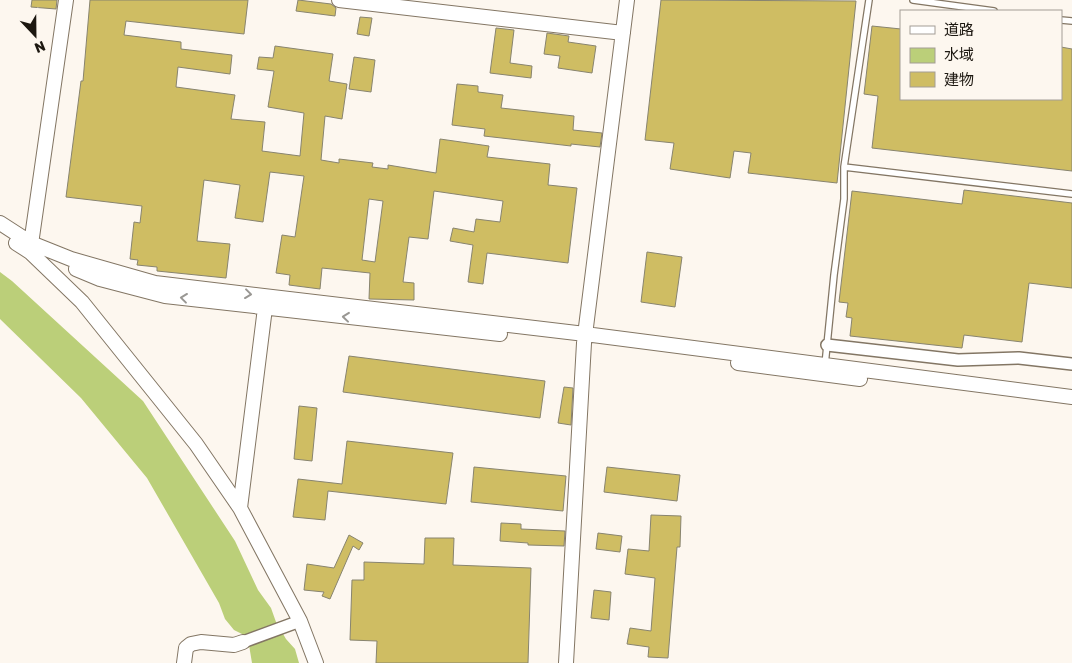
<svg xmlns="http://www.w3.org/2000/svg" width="1072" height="663" font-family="Rubik,'Noto Sans JP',sans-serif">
  <rect width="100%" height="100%" fill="#fdf7ef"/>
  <path fill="#bbcf79" d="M0,272L12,281L143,401L235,541L258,590L271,608L276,622L286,639L295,649L299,663H252L249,645L244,635L234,630L225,619L219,603L147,478L81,398L0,319Z"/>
  <path fill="#cfbd63" stroke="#88846f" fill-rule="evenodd" d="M32,0H57L56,9L31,7Z
    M90,0H248L244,34L126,21L124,35L181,42V49L232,55L230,74L178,67L176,87L235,95L231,119L265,122L262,151L300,156L304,113L268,107L274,71L257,69L259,57L273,58L275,46L333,54L329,81L347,84L342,119L325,116L321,160L339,163V159L373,163L372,167L388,169V165L436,173L440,139L489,146L487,157L550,164L548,185L577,188L568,263L487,253L483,284L468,282L473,245L450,241L453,228L474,232L476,219L500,222L503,201L434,191L428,239L409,237L403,282L414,283V300L369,299L370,273L322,268L320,289L289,285L290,275L276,273L282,235L295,237L304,176L270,172L263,222L235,218L240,185L204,180L197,241L230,244L226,278L157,271V267L137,265L138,260L130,259L134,222L140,223L142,206L66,197L81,81H83ZM369,199L383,201L375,262L362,260Z
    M298,0L331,4L336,8L335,16L296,11Z
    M661,0L856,1L837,183L748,173L751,153L734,151L730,178L670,169L674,143L645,140Z
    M360,17L372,18L369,36L357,34Z
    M872,26L901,29V99H1061V47L1072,49V171L872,148L878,96L864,94Z
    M496,28L514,30L510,63L532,66L531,78L490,73Z
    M547,33L569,36L568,42L596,46L592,73L558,68L560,56L544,54Z
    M354,57L375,60L371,92L349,89Z
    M457,84L478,86V92L503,95L501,108L574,116L573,130L602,133L600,147L571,144V146L484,136L485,129L452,125Z
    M964,190L1072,203V288L1029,283L1022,342L964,335L962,348L850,336L852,318L846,317L848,303L839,302L852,191L962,204Z
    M647,252L682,257L675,307L641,302Z
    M349,356L545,381L540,418L343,392Z
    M564,387L573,388L571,425L558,423Z
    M299,406L317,408L312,461L294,459Z
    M347,441L453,453L446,504L328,491L325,520L293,517L298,479L342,484Z
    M474,467L566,476L563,511L471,502Z
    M607,467L680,475L677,501L604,492Z
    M651,515L681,516L680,547H677L668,658L648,657L649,647L627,644L630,628L651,631L655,578L625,574L628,549L649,551Z
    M501,523L521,524V529L565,531L564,546L528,545V543L500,541Z
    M598,533L622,536L620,552L596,549Z
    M349,535L363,543L359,550L353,546L330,599L322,596L324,592L304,590L307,564L334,568Z
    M425,538H454L453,565L531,568L528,663H376L377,641L350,640L352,580H364V562L424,564Z
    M594,590L611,592L609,620L591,618Z"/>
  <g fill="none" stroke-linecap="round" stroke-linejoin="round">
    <g stroke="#837664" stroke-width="8">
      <path id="service" d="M913,0L994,11
        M1061,20L1072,21
        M844,167L1072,194
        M825,365L834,275L844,199V167L869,0"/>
    </g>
    <g stroke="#837664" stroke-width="14">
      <path id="minor" d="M827,345L958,360L1019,358L1072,364
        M243,642L300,621"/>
    </g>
    <g stroke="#837664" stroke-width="16">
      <path id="tertiary" d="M339,0L623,33
        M0,223L31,243L71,259L155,283L585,334L1072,397
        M16,243L30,252L82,302L196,444L240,508L300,621L316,663
        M30,251L66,0
        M76,269L100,279L165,296L500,334
        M738,363L860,379
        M240,508L265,308
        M184,663L186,648L191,644L201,642L234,645L243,642
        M566,663L584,343L627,0"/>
    </g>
    <use href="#service" stroke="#fff" stroke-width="5.5"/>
    <use href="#minor" stroke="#fff" stroke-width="11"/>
    <use href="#tertiary" stroke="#fff" stroke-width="14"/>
  </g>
  <defs><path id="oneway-chevron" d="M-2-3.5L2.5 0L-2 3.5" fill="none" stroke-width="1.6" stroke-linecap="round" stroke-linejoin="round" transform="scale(1.25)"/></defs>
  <g stroke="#999793">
    <use href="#oneway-chevron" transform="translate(248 294) rotate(7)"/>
    <use href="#oneway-chevron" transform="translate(184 298) rotate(-173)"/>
    <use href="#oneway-chevron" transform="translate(346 317) rotate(-174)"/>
  </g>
  <rect x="900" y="10" width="162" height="90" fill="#fdf7ef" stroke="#a39d96"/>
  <rect x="910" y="26" width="25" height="8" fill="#ffffff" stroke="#a39d96"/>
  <text x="944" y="35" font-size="15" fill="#1c1710">道路</text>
  <rect x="910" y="48" width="25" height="15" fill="#bbcf79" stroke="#a39d96"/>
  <text x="944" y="60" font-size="15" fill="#1c1710">水域</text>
  <rect x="910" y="72" width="25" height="15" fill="#cfbd63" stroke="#a39d96"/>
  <text x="944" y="85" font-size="15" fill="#1c1710">建物</text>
  <g transform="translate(35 35) rotate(158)" stroke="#fdf7ef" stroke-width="4" paint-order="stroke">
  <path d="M0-4L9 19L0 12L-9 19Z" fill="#1c1710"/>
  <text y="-8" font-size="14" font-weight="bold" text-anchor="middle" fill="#1c1710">N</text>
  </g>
</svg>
